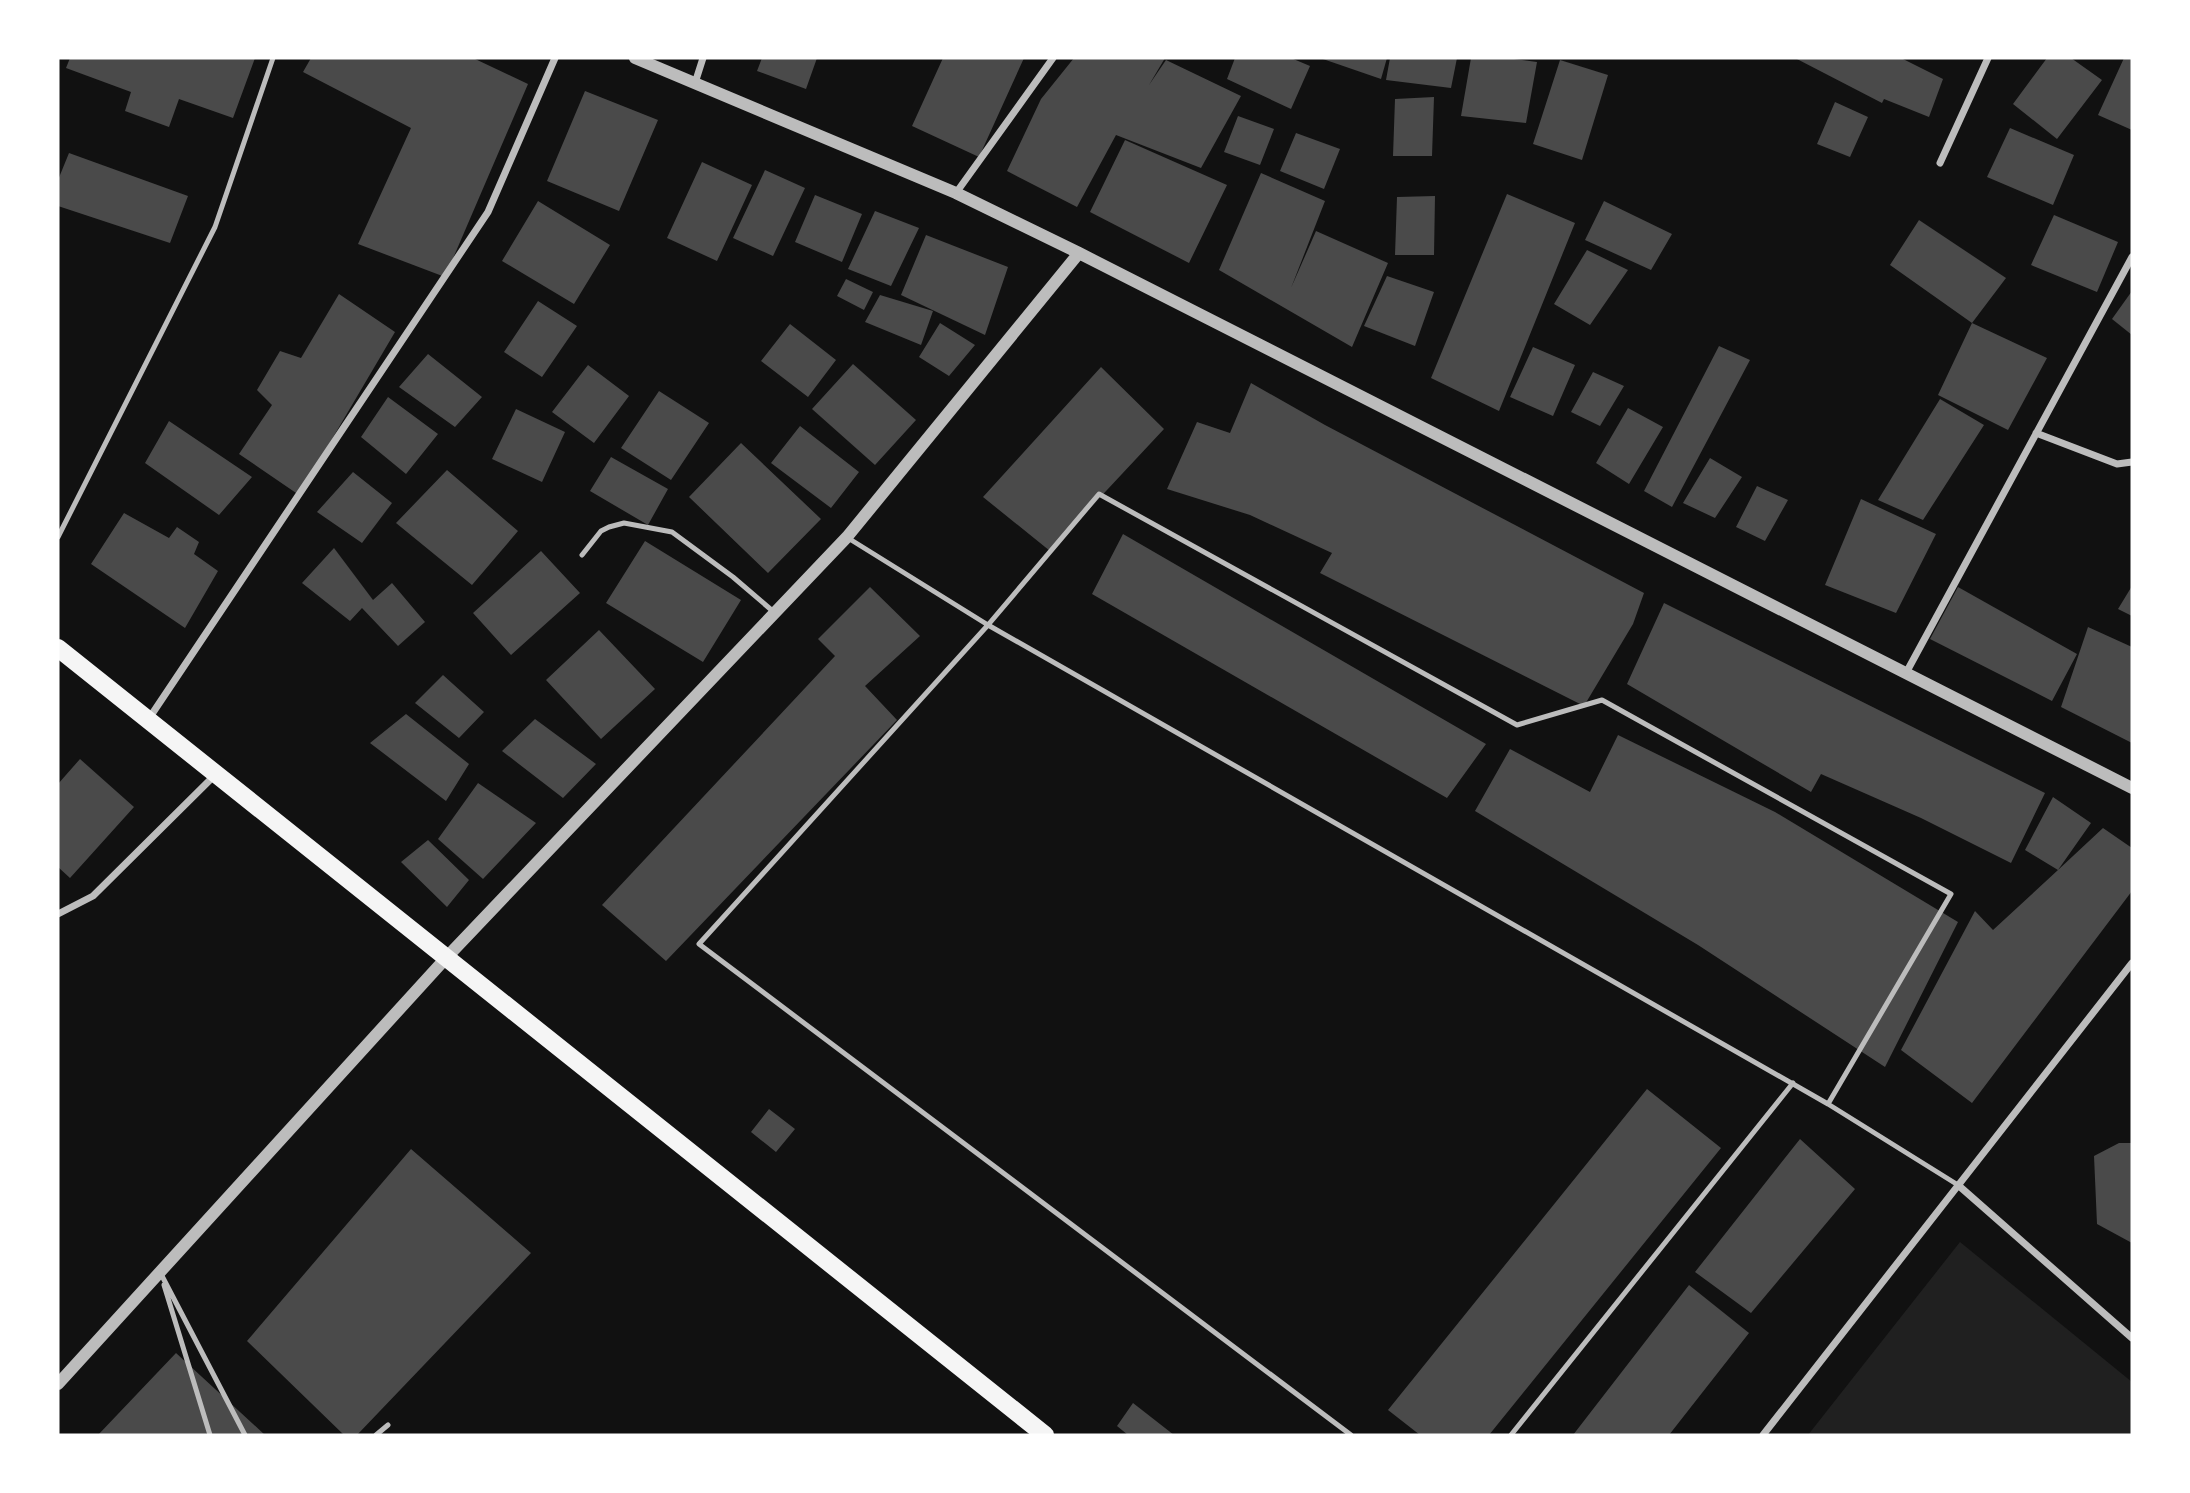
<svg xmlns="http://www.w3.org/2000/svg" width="2190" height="1493" font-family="'PT Sans',sans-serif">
  <rect width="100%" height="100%" fill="#111"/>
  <path fill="#202020" d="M1960,1242L2132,1382V1435H1808Z"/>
  <path fill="#4a4a4a" d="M70,58H255L233,118L179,99L169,127L125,111L131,92L66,68Z
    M311,58H473L528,84L445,277L358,244L411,128L303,72Z
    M762,58H817L806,89L757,71Z
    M943,58H1024L979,157L912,126Z
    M1074,58H1165L1149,85L1166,60L1241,96L1201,168L1116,135L1077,207L1007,171L1041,99Z
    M1235,58H1291L1310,66L1291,109L1227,79Z
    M1320,58H1387L1381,79Z
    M1390,58H1457L1451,88L1386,80Z
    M1471,58H1506L1537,62L1526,123L1461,116Z
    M1795,58H1901L1943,79L1929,117L1884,99L1882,103Z
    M2047,58H2071L2102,80L2057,139L2013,104Z
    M2124,58H2132V130L2098,115Z
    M1560,60L1608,75L1582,160L1533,144Z
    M585,91L658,120L619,211L547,181Z
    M1434,97L1432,156H1393L1395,99Z
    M1835,102L1868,117L1850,157L1817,144Z
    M1238,116L1274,129L1260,165L1224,152Z
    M2010,128L2074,155L2053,205L1987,177Z
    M1296,133L1340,149L1324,189L1280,171Z
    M1125,140L1227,185L1189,263L1090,212Z
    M69,153L188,196L170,243L58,206V180Z
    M702,162L752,185L717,261L667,238Z
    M765,170L805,188L773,256L733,238Z
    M1261,173L1325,201L1291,288L1316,231L1388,263L1352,347L1219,270Z
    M1507,194L1575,223L1499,411L1431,378Z
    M815,195L862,214L842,262L795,242Z
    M1435,196L1434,255H1395L1397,197Z
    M538,201L610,245L574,304L502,261Z
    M1604,201L1672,234L1651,270L1585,240Z
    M875,211L919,228L891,286L848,269Z
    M2054,215L2118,242L2097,292L2031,265Z
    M1919,220L2006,278L1972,323L1890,265Z
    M926,235L1008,267L985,335L901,295Z
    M1587,250L1628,270L1590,325L1554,304Z
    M1387,276L1434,292L1415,346L1364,326Z
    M846,279L873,292L864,310L837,296Z
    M2132,291V335L2112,319Z
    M339,294L395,332L299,495L239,454L272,405L257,390L280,351L301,358Z
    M880,295L933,311L921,345L865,322Z
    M538,301L577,326L542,377L504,352Z
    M940,323L975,345L949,376L919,357Z
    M1972,323L2047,358L2008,430L1938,395Z
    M790,324L836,360L808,397L761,361Z
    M1719,346L1750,360L1672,507L1644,491Z
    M1533,347L1575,365L1553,416L1510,397Z
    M428,354L482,397L455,427L399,387Z
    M853,364L916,420L875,465L812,409Z
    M588,365L629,396L594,443L552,412Z
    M1101,367L1164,429L1050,551L983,497Z
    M1593,372L1624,386L1600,426L1571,412Z
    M1251,383L1325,425L1644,593L1633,624L1584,706L1320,573L1332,553L1250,515L1167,489L1197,422L1230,433Z
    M659,391L709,423L671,480L621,448Z
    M388,397L438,434L406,474L361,437Z
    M1940,399L1984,425L1923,520L1878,500Z
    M1628,408L1663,427L1629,484L1596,463Z
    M516,409L565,432L542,482L492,459Z
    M169,421L252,477L219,515L145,463Z
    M800,426L859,472L831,508L771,463Z
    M741,443L821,519L768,573L689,497Z
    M611,457L668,489L648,525L590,491Z
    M1710,458L1742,477L1715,518L1683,503Z
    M447,470L518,531L472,585L396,523Z
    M353,472L392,503L362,543L317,512Z
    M1757,486L1788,500L1765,541L1736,527Z
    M1861,499L1936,534L1896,613L1825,585Z
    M124,513L169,538L177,527L199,542L194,554L218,571L185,628L91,564Z
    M1123,534L1486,744L1447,798L1092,594Z
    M645,541L741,600L703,662L606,603Z
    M334,548L373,600L392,583L425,622L398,646L362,608L350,621L302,583Z
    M541,551L580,593L511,655L473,613Z
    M2132,586V616L2118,609Z
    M870,587L920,636L865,686L897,720L666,961L602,905L835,656L818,639Z
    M1958,587L2077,654L2052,701L1930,639Z
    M1664,603L2045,793L2011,863L1921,818L1821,774L1811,792L1627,684Z
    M2088,627L2132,647V743L2061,707Z
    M599,630L655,689L601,739L546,680Z
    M443,675L484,712L459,738L415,703Z
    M406,714L469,764L446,801L370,743Z
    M535,719L596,764L563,798L502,751Z
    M1618,735L1775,812L1958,922L1885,1067L1698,945L1475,811L1510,749L1590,792Z
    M80,759L134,807L70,878L58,867V784Z
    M478,783L536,823L483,879L438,839Z
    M2053,797L2091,823L2058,870L2103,828L2132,848V891L1972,1103L1901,1050L1975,911L1993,930L2058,870L2025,850Z
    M428,840L469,880L447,907L401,862Z
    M1647,1089L1721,1148L1489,1435H1420L1388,1410Z
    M769,1109L795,1129L776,1152L751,1132Z
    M1800,1139L1855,1189L1751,1313L1695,1272Z
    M2119,1143H2132V1243L2097,1224L2094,1156Z
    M411,1149L531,1253L357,1435H344L247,1341Z
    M1689,1285L1749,1333L1669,1435H1573Z
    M176,1353L265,1435H98Z
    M1133,1403L1174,1435H1128L1117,1426Z"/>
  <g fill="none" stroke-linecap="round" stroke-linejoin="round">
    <path stroke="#bcbcbc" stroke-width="5" d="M58,537L215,227L273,58
      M848,538L988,625L1099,494L1517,725L1602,700L1951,894L1828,1104L1958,1185
      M582,555L601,531L609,527L624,523L672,532L733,577L775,613
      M161,1274L245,1435
      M164,1285L210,1435
      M376,1435L388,1425
      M1351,1435L699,944L988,625L1828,1104
      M1511,1435L1793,1083"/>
    <path stroke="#bcbcbc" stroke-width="7" d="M695,83L703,58
      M1940,163L1988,58
      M956,193L1053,58
      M2036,433L2117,464L2132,462
      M1906,673L2132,257
      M148,720L488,212L555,58
      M58,914L93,896L216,774
      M1958,1185L2132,1338
      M1763,1435L2132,963"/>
    <path stroke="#bcbcbc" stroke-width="12" d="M635,58L956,193L1079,253L2132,788
      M58,1384L446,958L847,537L1079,253"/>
    <path stroke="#f5f5f5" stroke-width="18" d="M58,648L1045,1435"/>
  </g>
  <rect width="2190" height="1493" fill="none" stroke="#ffffff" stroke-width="119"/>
</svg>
